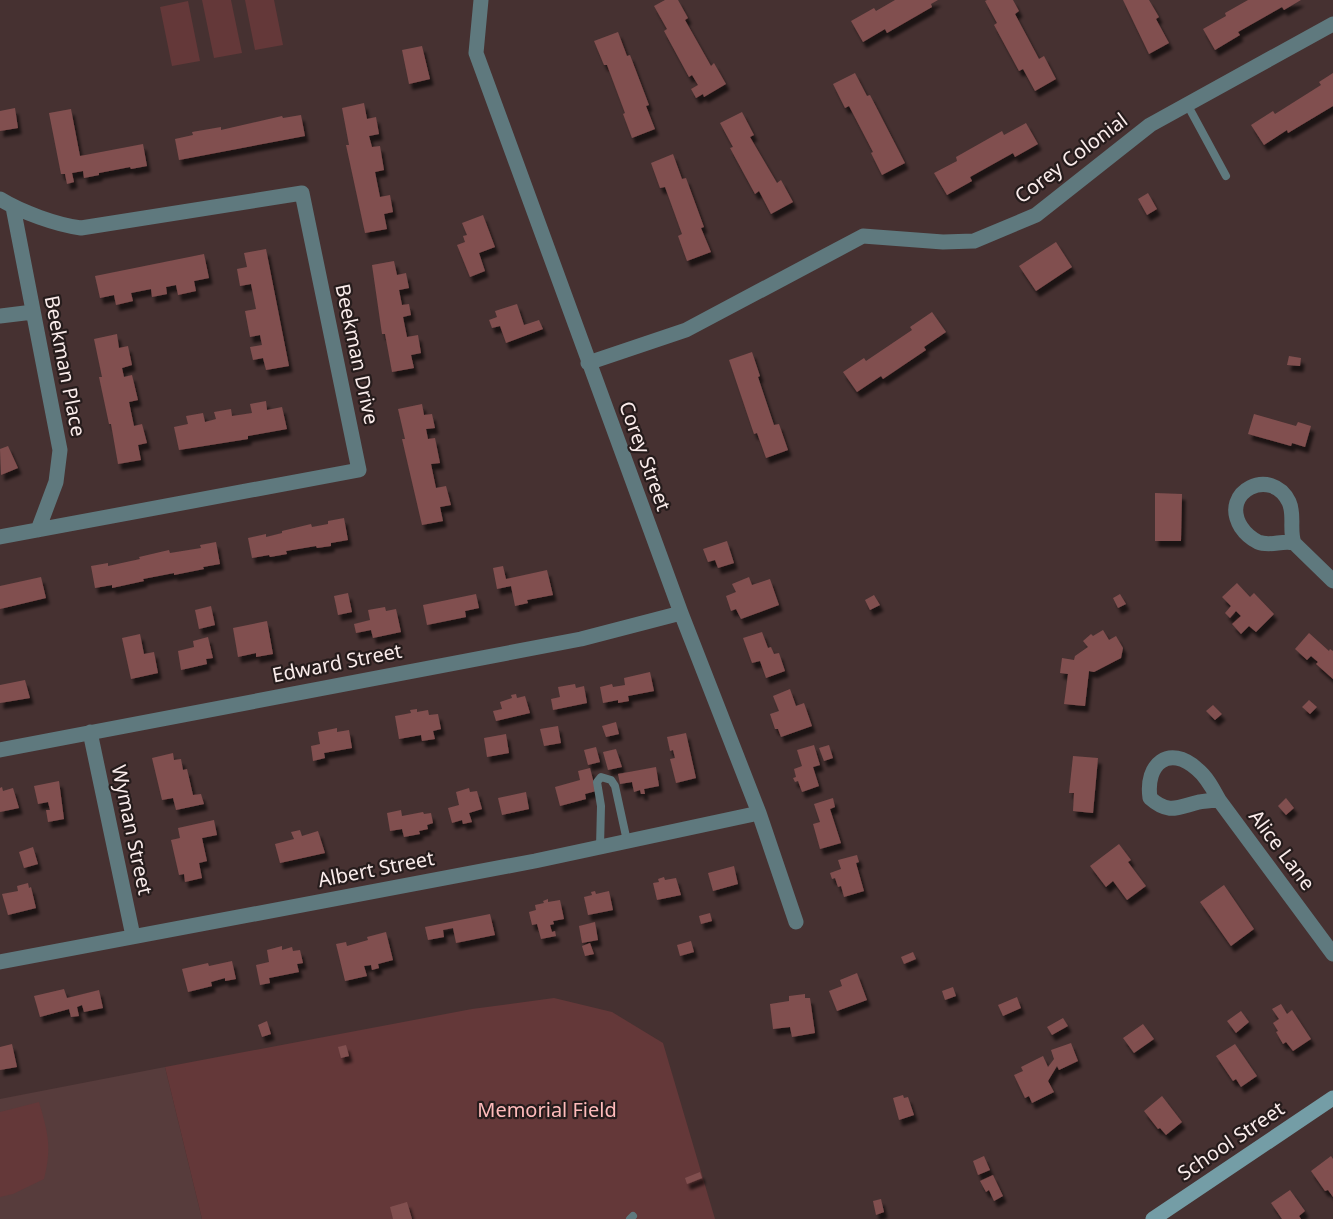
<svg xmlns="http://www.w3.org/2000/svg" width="1333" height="1219" font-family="'Noto Sans',sans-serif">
  <defs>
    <filter id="shadow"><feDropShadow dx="3.5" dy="6" stdDeviation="1.5" flood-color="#0009"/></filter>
  </defs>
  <rect width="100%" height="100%" fill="#463131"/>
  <path fill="#573c3c" d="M165,1067L202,1219H0V1099Z"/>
  <path fill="#643839" d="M202,0H231L242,53L214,58Z
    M245,0H274L283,45L255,50Z
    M188,1L200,61L172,66L160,7Z
    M554,998L612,1012L663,1043L715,1219H202L165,1067L472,1009Z
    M39,1102C48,1133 52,1147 44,1179L13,1194L0,1197V1112Z"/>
  <path fill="#814f4f" filter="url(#shadow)" d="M665,0H678L688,18L685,20L711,66L714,63L726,84L704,97L703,94L696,98L691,89L698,85L692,75L689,77L664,31L667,29L654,6Z
    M895,0H938L931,4L932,7L887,33L885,29L863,42L851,21L874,8L876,11Z
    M987,0H1013L1019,11L1015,14L1039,59L1044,56L1056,79L1035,91L1023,69L1019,71L994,25L997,23L985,1Z
    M1123,0H1149L1159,17L1156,19L1169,43L1149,54Z
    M1248,0H1301L1284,10L1282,7L1238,32L1240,35L1215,50L1203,29L1226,16L1225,13Z
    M618,32L627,56L630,55L649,105L646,106L655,129L632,138L623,114L625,113L607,65H604L594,41Z
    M422,46L430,79L409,84L402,50Z
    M855,73L867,96L870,95L905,163L882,175L871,153L873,152L849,106L845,108L833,84Z
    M1333,73V106L1288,133L1287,130L1264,145L1251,125L1273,111L1275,114L1321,85L1319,82Z
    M364,103L367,119L376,117L379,134L369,136L372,147L380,146L384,170L375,172L380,197L390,195L393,212L384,214L387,229L365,233L346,145H349L342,108Z
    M15,108L18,128L0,131V111Z
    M71,109L80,156L143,144L147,166L131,169L130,167L99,173V175L84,178L83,171L72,173L74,182L67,184L65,174H61L49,113Z
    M742,112L754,135L750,137L777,183L781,180L793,202L771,214L759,191L755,194L730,148L733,147L720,123Z
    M301,115L305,136L179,160L175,139L193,135L192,132L221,127V130L282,116L283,118Z
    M1026,123L1038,144L1015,157L1013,153L970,177L972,181L947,195L934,173L957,161L956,157L1002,131L1004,135Z
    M673,154L682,179L686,178L704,227L701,228L711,252L687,261L678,236L682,234L665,187L660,188L651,163Z
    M1148,193L1157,209L1147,215L1138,199Z
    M483,215L495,247L479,253L485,271L470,277L457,245L465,242L463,236L467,235L462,223Z
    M1056,242L1072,267L1036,291L1019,266Z
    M266,249L289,366L266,370L263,358L253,360L250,347L262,345L260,335L250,337L245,311L256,309L251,284L240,286L237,269L247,267L244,253Z
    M204,254L209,278L194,281L196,291L178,295L176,285L166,287L167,294L152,297L151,289L131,293L133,301L116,305L114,295L100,298L95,276Z
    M394,261L397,275L406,273L409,288L399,290L402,305L409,304L411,315L403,317L407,337L418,335L421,353L411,355L414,368L392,372L385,334H382L372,265Z
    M517,304L524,325L539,320L543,329L506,343L500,326L492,328L489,320L497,317L495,311Z
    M932,312L946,332L924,347L926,350L883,379L881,376L857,392L843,372L864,358L866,361L912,330L910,327Z
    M117,334L119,348L128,346L132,365L122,368L124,377L132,375L138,400L129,402L134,426L142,424L147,443L138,445L141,460L118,464L111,424H109L99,377H102L94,339Z
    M752,352L760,376L758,377L774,425L779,424L788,450L766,458L757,433L754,434L729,360Z
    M1289,356L1301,358L1300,366L1287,365Z
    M266,401L267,410L282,407L287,429L248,436V439L179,450L174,427L188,424L186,416L203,413L205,422L216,419L214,412L231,409L232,416L252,413L250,404Z
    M422,404L424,415L432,414L435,428L426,429L428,439L435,438L440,463L431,464L436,488L446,486L451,505L440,507L443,521L422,525L402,439H405L398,409Z
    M1254,414L1296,426L1298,422L1311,426L1305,447L1292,443L1291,446L1248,434Z
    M8,446L18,468L1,475L0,449Z
    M1155,493L1182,494L1181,541H1155Z
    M344,518L348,540L331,543V546L317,548L316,546L286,551L287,554L270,557L269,555L252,558L248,538L266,534V537L282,533V531L311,524L312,527L328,524V521Z
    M727,541L734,563L718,568L715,560L708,562L703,549Z
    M216,542L220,564L203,567L204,569L174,575V573L143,579L144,581L112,588V585L95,588L91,566L108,563V566L140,559L139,557L169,550L170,553L201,548L200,545Z
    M503,566L506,579L547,570L553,595L527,600L528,603L515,606L511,586L497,589L493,568Z
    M41,577L46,598L0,609V586Z
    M749,577L752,585L770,579L779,605L741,619L736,609L731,611L726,596L736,592L732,584Z
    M1237,583L1250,597L1254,593L1274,614L1256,632L1249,626L1241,634L1232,624L1241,616L1236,611L1230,618L1225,613L1231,606L1222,597Z
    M348,593L352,612L338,615L334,596Z
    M476,594L479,608L465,611L466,617L427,625L423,605Z
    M1120,594L1126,604L1118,608L1113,598Z
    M874,595L880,605L870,610L865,600Z
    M211,606L215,625L199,629L195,610Z
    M385,607L386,611L396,609L401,632L373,638L371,630L356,633L354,624L370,620L368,610Z
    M267,621L273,654L256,657V653L238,657L233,628Z
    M1103,630L1109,640L1116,636L1123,648L1121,658L1094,672L1089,671L1085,706L1064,704L1068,674L1060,673L1062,658L1074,660L1075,656L1088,647L1083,641L1091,634L1093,636Z
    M762,632L768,648L771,647L774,654L779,653L785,671L766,678L760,661L752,663L743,638Z
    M1309,633L1329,651L1330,649L1333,651V679L1316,664L1318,662L1311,656L1307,660L1295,649Z
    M140,634L144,654L154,652L158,673L131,679L122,638Z
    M208,637L213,658L206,659L207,664L181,670L178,651L194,647L193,641Z
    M650,672L654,691L628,696L629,701L618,703V700L603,703L600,687L612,684L613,687L625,685L624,678Z
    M25,680L30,698L0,703V685Z
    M575,684L576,688L584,686L587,703L553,710L551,699L560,697L558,687Z
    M790,689L796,706L804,703L812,726L781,737L778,729H775L770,714L779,711L773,696Z
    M516,694L517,698L525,696L530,713L496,721L493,711L502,709L500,702L512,698L511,695Z
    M1309,700L1317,707L1310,714L1302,707Z
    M1213,705L1222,714L1215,720L1206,711Z
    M417,709V712L428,710L429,715L438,714L441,729L433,731L435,739L422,741L421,735L399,739L395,716L411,713L410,710Z
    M616,722L619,734L606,737L602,726Z
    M558,726L561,743L544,746L540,729Z
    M337,728V732L349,730L352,748L324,753L325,758L313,761L311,746L320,744L318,732Z
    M686,733L696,778L676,783L670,759L675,758L673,750L670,751L667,737Z
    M506,734L509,753L487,757L484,738Z
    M814,745L820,765L813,767L819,786L802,792L798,781L795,782L793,778L796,777L794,769L802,766L797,750Z
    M829,745L833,758L824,761L819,748Z
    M596,747L600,762L588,765L584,750Z
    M616,749L622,767L608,770L603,752Z
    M173,753L174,760L181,759L183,770L187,769L193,795L201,794L204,804L176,810L173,798L162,800L152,758Z
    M1073,756L1098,758L1093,813L1073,811L1074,793H1069Z
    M656,767L659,786L644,789L645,794H641L640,790L634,792L632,782L620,784L618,774Z
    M590,768L596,791L585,794L586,799L560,806L555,787L580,780L578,771Z
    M59,781L64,819L48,822L46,810H50L48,802L38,804L34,786Z
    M2,787L3,791L13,788L19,808L0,812V788Z
    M469,788L470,792L477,791L482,809L469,813L472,822L463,824L462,820L452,823L448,808L459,805L456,792Z
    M526,792L529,809L502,815L498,798Z
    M833,798L835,807L830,809L841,843L820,849L813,824L820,822L814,804Z
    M1286,798L1294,808L1286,815L1278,806Z
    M401,810L402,816L423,812L424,814L431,813L433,823L427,825L428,829L419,831L420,834L404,837L402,829L390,831L387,813Z
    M214,820L217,835L202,838L207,861L199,863L202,878L185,882L184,874L179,875L171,840L180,838L178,828Z
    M300,830L302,836L318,831L325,853L280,863L275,844L294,839L291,832Z
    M1119,844L1131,860L1128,862L1146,886L1127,900L1113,881L1106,887L1090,866Z
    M33,847L38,864L24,868L19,852Z
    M857,855L859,862L856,863L864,891L844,897L841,886L838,887L835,878L832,879L830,873L841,869L838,860Z
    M734,866L738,884L713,891L708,873Z
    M664,877L665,880L676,878L681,895L657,900L653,883L659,882L658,879Z
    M28,883L29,888L31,887L36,908L8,915L2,894L18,891L17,886Z
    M1224,885L1254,929L1231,946L1200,902Z
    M595,891L596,894L609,891L613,910L588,915L584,897L592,895L591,892Z
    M548,899V902L560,900L564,919L553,921L554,924L550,925L552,932L555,931L556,936L541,939L537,924L532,925L529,912L536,910L535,905L544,903L543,901Z
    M710,913L712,921L701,924L699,916Z
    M490,914L495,935L456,943L453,928L443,930L444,937L428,940L425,927Z
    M595,922L598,940L582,943L579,926Z
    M386,932L393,960L378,964L379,968L372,970L371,965L364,966L367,976L345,981L336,944L346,942L347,946L368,940L367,937Z
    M691,941L694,952L680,956L677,945Z
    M590,943L594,954L585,956L582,946Z
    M282,946V950L292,947L293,951L300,950L303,963L297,964L299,972L269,978L270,983L260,985L256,965L269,962L267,950Z
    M913,952L916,959L904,964L901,957Z
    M232,961L236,979L225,981V978L211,982L212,986L188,992L182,969L208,963L209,966Z
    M857,973L867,1000L837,1011L829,991L842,986L840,980Z
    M953,987L956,996L945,1000L942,991Z
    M64,989L67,998L99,990L103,1008L84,1012L82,1005L77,1007L79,1016L71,1017L69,1009L40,1017L34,996Z
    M805,994V998H810L815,1033L792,1037L790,1027L773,1029L770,1004L789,1001V996Z
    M1017,997L1021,1008L1003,1016L998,1005Z
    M1281,1004L1287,1014L1292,1010L1311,1039L1293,1051L1286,1042L1283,1044L1276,1032L1278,1031L1273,1023L1279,1019L1272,1009Z
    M1241,1011L1249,1022L1236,1033L1227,1021Z
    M1063,1018L1068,1026L1052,1035L1047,1027Z
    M267,1021L271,1034L262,1037L258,1025Z
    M1143,1024L1154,1039L1134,1053L1123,1038Z
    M1071,1043L1078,1061L1059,1070L1057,1066L1048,1081L1054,1092L1032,1103L1029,1096L1025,1098L1014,1075L1023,1071L1021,1067L1043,1056L1048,1067L1054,1059L1051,1050Z
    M12,1044L17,1067L0,1070V1047Z
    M1235,1044L1257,1076L1241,1087L1236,1079L1233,1081L1216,1056Z
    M346,1045L349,1056L341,1058L338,1047Z
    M903,1095L904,1098L908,1097L914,1115L899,1120L893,1098Z
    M1162,1096L1182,1122L1166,1135L1160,1128L1158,1129L1144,1111Z
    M984,1156L990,1170L978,1175L973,1161Z
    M1331,1156L1333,1159V1197L1328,1190L1325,1191L1311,1171Z
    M700,1172L702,1178L687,1184L685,1178Z
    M993,1175L1003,1196L994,1201L989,1190L986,1192L980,1181Z
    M1290,1190L1305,1211L1299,1216L1301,1219H1282L1271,1203Z
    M881,1199L884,1212L876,1215L873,1201Z
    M407,1202L412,1219H393L390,1207Z"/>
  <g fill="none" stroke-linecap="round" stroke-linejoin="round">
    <path stroke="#5f797e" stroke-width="8" d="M1187,104L1226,176
      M600,847L601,806L597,782L601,777L611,780L615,786L627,841
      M630,1219L633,1216"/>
    <path stroke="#5f797e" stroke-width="15" d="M481,0L476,53L681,613L759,813L796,922
      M0,199C21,212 57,225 81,228L302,193L359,470L0,537
      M13,207L60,450L56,482L38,530
      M0,316L33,312
      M588,363L686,330L863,236L943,242L974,241L1036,215L1150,125L1333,24
      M1294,543C1282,540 1270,547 1258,542C1250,538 1245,533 1241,527C1219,491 1272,466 1289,502C1295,515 1289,530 1294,543L1333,581
      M90,732L133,936
      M0,750L581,639L681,613
      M1219,800C1212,800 1206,801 1199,802C1178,807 1169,815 1150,798C1145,764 1169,744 1197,769C1207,777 1213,789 1219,800L1333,954
      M0,962L535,861L759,813"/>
    <path stroke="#749da6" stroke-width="15" d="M1153,1219L1333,1098"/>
  </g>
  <g text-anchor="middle" stroke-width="4.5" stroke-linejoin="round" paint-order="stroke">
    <g font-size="20" fill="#faeceb" stroke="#261c1c">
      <text transform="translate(1071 158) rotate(-37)" y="7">Corey Colonial</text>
      <text transform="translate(357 354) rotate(78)" y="7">Beekman Drive</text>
      <text transform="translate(65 366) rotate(79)" y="7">Beekman Place</text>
      <text transform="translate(645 456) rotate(70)" y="7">Corey Street</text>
      <text transform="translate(337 663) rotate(-11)" y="7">Edward Street</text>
      <text transform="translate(132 830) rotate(78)" y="7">Wyman Street</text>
      <text transform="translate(1282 850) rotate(53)" y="7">Alice Lane</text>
      <text transform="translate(376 869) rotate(-11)" y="7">Albert Street</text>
      <text transform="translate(1231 1141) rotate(-34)" y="7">School Street</text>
    </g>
    <g font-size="20" fill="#fbb" stroke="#261c1c">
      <text x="547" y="1117">Memorial Field</text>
    </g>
  </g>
</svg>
